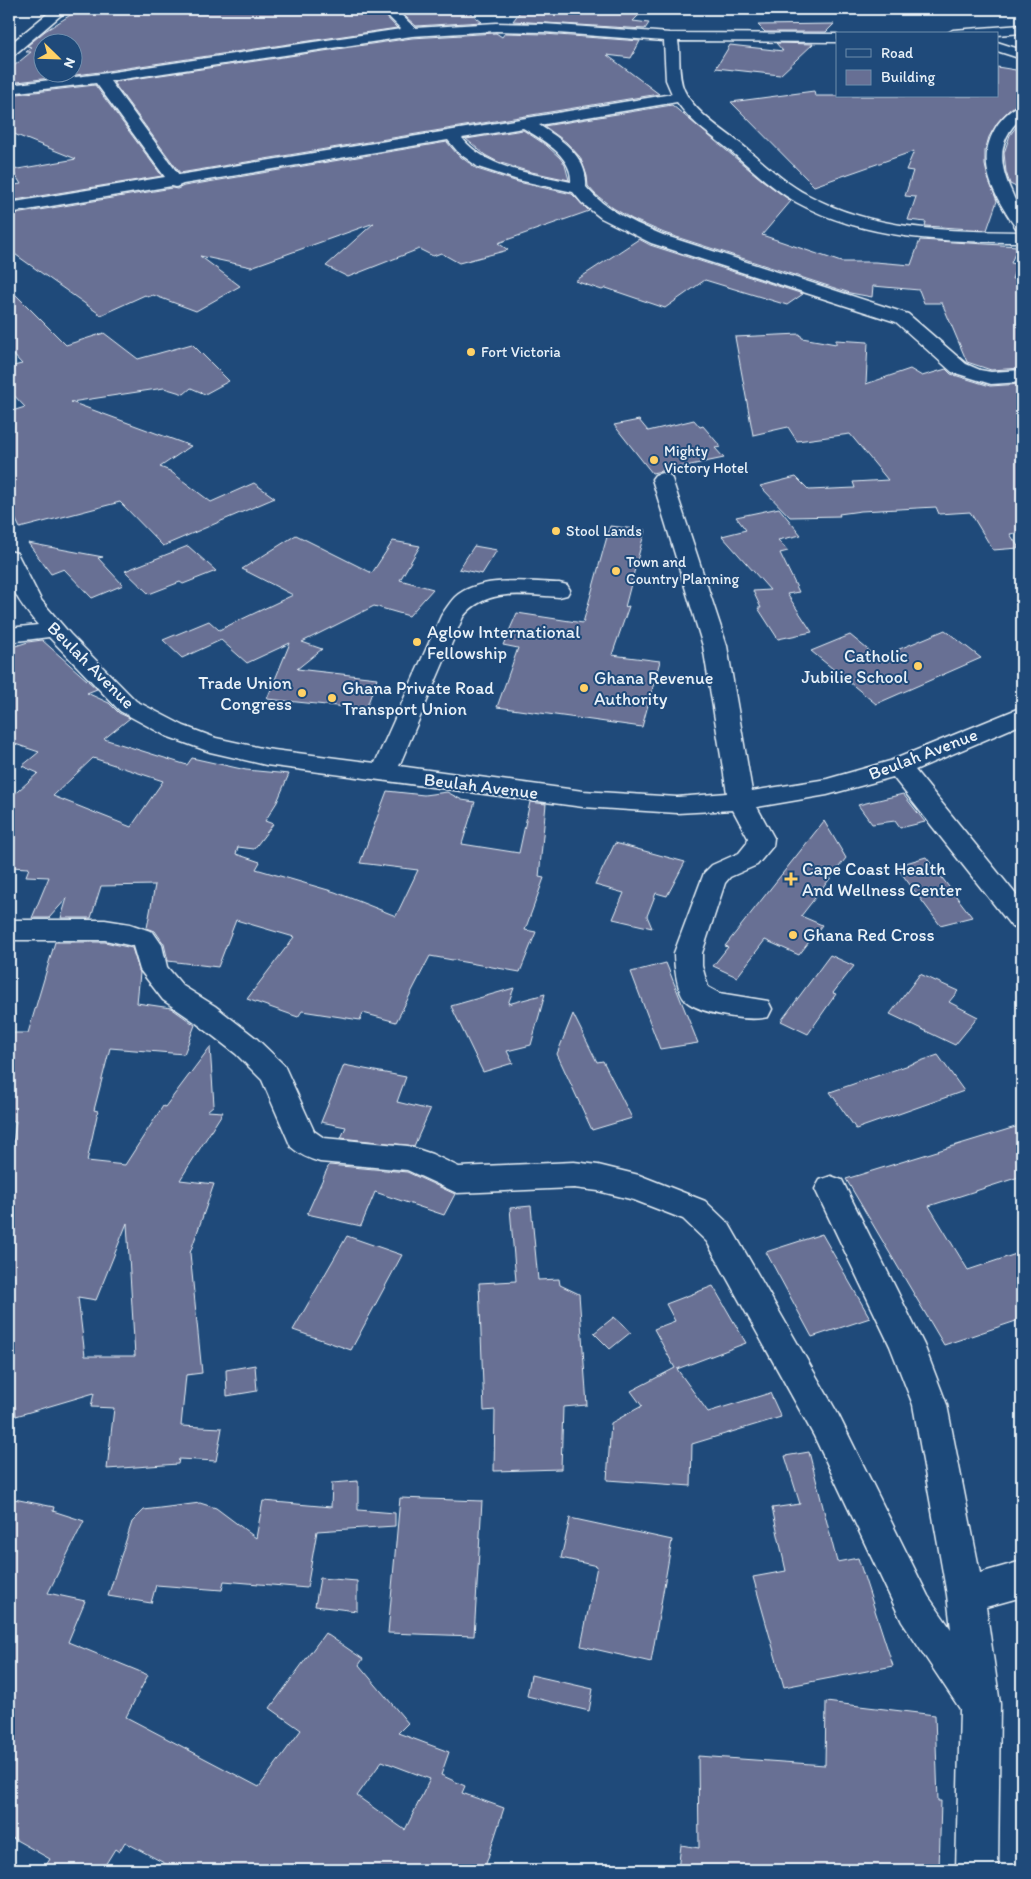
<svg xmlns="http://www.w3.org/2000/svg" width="1031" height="1879" font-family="Itim,sans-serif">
  <rect width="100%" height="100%" fill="#1f4a7a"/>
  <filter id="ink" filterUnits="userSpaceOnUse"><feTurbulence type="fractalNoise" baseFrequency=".02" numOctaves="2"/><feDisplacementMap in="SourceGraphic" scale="10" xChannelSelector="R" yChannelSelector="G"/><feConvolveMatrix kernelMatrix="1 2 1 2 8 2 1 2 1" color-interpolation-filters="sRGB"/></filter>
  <g filter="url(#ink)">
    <path fill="#676f94" stroke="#e8f1f8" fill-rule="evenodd" d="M80,9H379L397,28L100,72L9,83V70L31,52H26L32,47L27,46L45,31ZM42,42H72V72H42Z
      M397,9H465L482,22L416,26Z
      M522,9H645L633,21L649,23L645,29L513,21Z
      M834,24L826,32H765L758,25Z
      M496,33L502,37L505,33L544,34L640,41L631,58L607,55L659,94L180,173L113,82L412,38Z
      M776,43L813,44L780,75L716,68L730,45L783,51Z
      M997,67L1022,71V103L1014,106L1005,114L997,123L989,137L985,151V165L988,178L997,201L987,230L925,226L926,222L908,220L916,197L905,196L913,171L906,170L914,151L814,186L731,102L814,91L815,96H997Z
      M95,85L162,176L9,201V186L21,184L12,170L76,159L9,132V95Z
      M672,105L762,180L791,201L762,235L841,262H875L911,265L920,240L1018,246L1011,263L1017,264L1012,279L1022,278V368L991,370L967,362L942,303H924L919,290L873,286L872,297L850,293L664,233L632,219L613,208L595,194L588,186L587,176L580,157L566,142L544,126Z
      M1022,119V190L1010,184L1006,172L1004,153L1010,135Z
      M523,130L546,145L560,158L565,165L569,180L527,171L498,162L485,155L466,139Z
      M447,142L457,154L477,169L518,182L572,194L589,211L498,243L508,250L459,263L441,253L433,256L419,249L348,277L326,266L374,223L251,267L200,256L240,286L196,311L153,295L148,297L145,295L101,315L9,250V215L172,188L177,189L184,186Z
      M639,239L650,245L803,294L787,305L705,280L665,308L606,288L602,290L575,281Z
      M9,288L66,345L104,333L138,359L192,344L229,381L205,394L191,388L184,394L164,388L71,402L191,446L160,467L170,471L211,502L254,483L275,498L163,546L120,502L20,528L9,506V412L25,407L9,390V367L22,364L9,350Z
      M800,334L802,338L836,344V340L868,342L866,384L910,369L922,376L946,369L951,374L990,386L1022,384V532L1010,534L1019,548L993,550L970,512L939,514L936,507L861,511L839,514L840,516L790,517L760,486L796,477L809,490L855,488L853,482L888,480L850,434L797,441L788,427L753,435L735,337Z
      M639,420L648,431L694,420L700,427L703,426L721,447L715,448L724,458L652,473L614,425Z
      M779,508L801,535L778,540L788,551L780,553L799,592L787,594L812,632L778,639L758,608H761L753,591L770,590L722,536L746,530L736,517Z
      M610,526L645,530L625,607L629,606L612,655L660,661L642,727L497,707L518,648L503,645L517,613L583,623Z
      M296,535L372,573L393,541L420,546L400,580L433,589L409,616L374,606L302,642L322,649L297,669L377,678L366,709L267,699L290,643L247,663L221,640L182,658L163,640L209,621L219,630L293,595L242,569Z
      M28,543L103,557L98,558L123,585L92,598L64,569L51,574Z
      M188,546L216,571L183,584L180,582L149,594L125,571Z
      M474,546L497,550L482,574L459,569Z
      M945,630L981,658L876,704L811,651L850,635L878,658Z
      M42,640L97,689L87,693L109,703L119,713L130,718L104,739L187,765L192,758L246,770L289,774L277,802L265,821L273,824L254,849L238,847L236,854L260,862L256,869L335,892L396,916L418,870L360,863L387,791L424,795L447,792L462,800L475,802L462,844L519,853L530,802L546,804L539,877L544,878L525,930L536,932L520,972L430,956L396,1022L363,1013L360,1020L302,1011L298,1017L247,999L294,937L236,920L218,967L168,961L164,944L155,931L147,928L155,885L101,886L91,918H61L67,898L49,918H32L49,877L26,876L29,868L9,867V799L38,773L22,766L39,752L9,742V648L28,642ZM93,758L163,781L131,827L53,796Z
      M903,794L925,822L900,828L895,821L872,824L858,805Z
      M824,821L846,858L801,916L822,925L799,955L765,940L737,977L713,966L728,947L725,946Z
      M615,843L685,862L667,896L656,893L647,916L652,928L613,919L624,893L595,885Z
      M926,857L972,917L940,925L896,866Z
      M55,942H105L132,948L140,973L137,1003L171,1008L195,1025L184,1054L110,1048L94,1110L98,1111L87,1161L125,1165L163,1106L165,1107L210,1047L214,1105L207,1111L223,1112L180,1180L214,1184L190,1253L202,1373L186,1375L181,1426L222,1428L216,1461L179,1459L178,1464L107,1469L114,1408L91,1407L94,1393L16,1416L9,1365V1173L16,1121L9,1122V1033H28ZM127,1223L135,1356H85L78,1297L96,1300Z
      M830,955L854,966L833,993L836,994L808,1034L781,1021Z
      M666,963L698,1043L660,1049L631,972Z
      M920,974L958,991L949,1002L978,1017L955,1045L890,1014Z
      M514,988L508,1004L545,994L531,1045L507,1051L513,1063L483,1072L451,1006Z
      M573,1014L597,1062L603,1061L632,1118L592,1130L557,1054Z
      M938,1055L964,1091L856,1129L830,1092Z
      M344,1065L406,1077L397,1102L430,1110L414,1146L341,1138L346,1127L321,1122Z
      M1022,1125V1176L929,1206L968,1270L1022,1252V1319L944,1345L846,1179Z
      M329,1165L407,1172L455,1194L444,1215L375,1192L361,1226L307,1214Z
      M531,1206L538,1280L559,1279L560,1285L579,1294L587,1405L563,1407L561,1469L494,1471L495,1410L484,1411L479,1283L516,1281L510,1208Z
      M822,1234L870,1318L812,1337L766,1252Z
      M347,1236L402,1255L351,1350L293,1330Z
      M713,1286L746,1343L677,1369L708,1412L770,1393L781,1417L692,1444L691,1486L607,1480L611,1423L642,1406L631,1391L675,1368L654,1329L675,1321L666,1304Z
      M614,1317L631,1332L610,1349L594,1333Z
      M255,1365L257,1391L227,1396L226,1370Z
      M809,1452L837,1562L858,1558L893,1666L784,1687L753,1577L786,1571L772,1508L800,1504L785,1456Z
      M358,1481V1510L395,1513V1526L317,1531L307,1588L224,1581L222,1590L156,1585L151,1603L108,1596L132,1522L144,1510L200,1503L216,1508L256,1538L263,1501L331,1507L332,1483Z
      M9,1498L54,1507L53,1511L84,1521L48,1593L85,1601L68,1642L148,1675L126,1717L259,1787L301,1730L270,1708L325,1633L363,1659L359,1665L408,1723L398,1733L449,1752L441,1775L465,1786L462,1793L504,1808L484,1870H177L125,1842L119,1852L115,1849L102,1870H43L50,1859L9,1836ZM382,1761L430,1779L405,1830L357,1796Z
      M400,1498L482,1501L474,1636L388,1633Z
      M570,1518L672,1540L651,1662L581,1646L597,1566L561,1558Z
      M320,1578L357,1581V1611L315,1606Z
      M531,1675L593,1689L589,1711L527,1696Z
      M826,1702L935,1715L938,1801H941L939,1870H678L681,1845L699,1848L698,1756L825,1765Z"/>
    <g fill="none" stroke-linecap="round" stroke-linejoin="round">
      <g stroke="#e8f1f8" stroke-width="3">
        <path id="minor" d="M53,9H68L14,55L9,56V45Z
          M381,9H395L415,28L496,23L544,24L670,33L837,34V42L678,41C681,57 677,74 684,90C695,113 722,129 741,144C763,162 783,182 808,195C874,231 949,231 1022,232V242C946,242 865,240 796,202C773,189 753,170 733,153C714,137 691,123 677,102L539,125C562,140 588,157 586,187C606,211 635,223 663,235L908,314L966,364L980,370L991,372L1022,370V382L991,384L952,372L896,322L651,243L601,218L582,203L573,192L518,180L478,167L458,152L448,140L183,184L176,187L172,186L9,213V203L165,177L96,83L9,93V85L100,74L401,29ZM496,31L544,32L664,41L666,80L672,94L179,175L110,81L412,36ZM523,128C541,139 573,156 571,182C533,174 487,169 462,138Z
          M1022,25V33L997,35L946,34L953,30Z
          M997,42L1022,50V59L997,51Z
          M1022,105V117C997,139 998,164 1012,193C1018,208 1023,212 1022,229L1016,228C994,195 973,161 998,124C1004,116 1013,107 1022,105Z
          M662,473L669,475L672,479L727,646L752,791L827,779L890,761L1022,707V724L915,770L1022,902V930L1012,927L893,777L827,795L757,807L774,838L773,846L757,865L730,877L725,883L702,953V966L708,987L719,993L768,1001L772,1009L768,1017C749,1022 701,1014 686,1001C677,993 674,965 674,953L704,873L712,865L739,853L747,843L748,838L733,810L677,813L583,807L266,765L210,752L166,736L120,711L49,637L9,642V628L38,625C16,598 7,587 9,551L17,553L41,600L70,634L136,701L184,726L216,738L266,749L375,763L441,616C445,610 450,602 455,597C479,575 529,582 559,583L567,585L570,590L567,595L559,597C525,595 486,587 463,617L399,766L583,791L677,797L727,793L703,646L652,479L655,475Z
          M9,920H105L130,924L153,932L162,945L167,967L183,986L215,1006L256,1038L284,1065L314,1131L324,1138L408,1146L432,1154L459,1167L574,1162L598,1165L639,1175L705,1201L729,1224L838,1414L928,1596L951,1629L947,1595L913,1405L890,1346L815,1189L820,1180L831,1176L842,1180L924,1345L947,1405L980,1573L1022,1561V1597L986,1607L1000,1704L998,1870H956L960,1709L902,1622L814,1436L707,1242L683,1219L634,1200L598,1191L574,1188L457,1193L407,1170L320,1162C309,1159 300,1155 291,1147L262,1080L236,1054L195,1022L163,1000L140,970L133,946L105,940H9Z"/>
      </g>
      <use href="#minor" fill="#1f4a7a" fill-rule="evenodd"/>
    </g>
  </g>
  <g fill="#ffd166" stroke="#1f4a7a" stroke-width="2">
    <circle cx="471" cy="352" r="5"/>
    <circle cx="654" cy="460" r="5"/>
    <circle cx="556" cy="531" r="5"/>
    <circle cx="616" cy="571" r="5"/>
    <circle cx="417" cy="642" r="5"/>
    <circle cx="918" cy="666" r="5"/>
    <circle cx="584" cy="688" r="5"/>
    <circle cx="302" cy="693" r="5"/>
    <circle cx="332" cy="698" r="5"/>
    <path d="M788.5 871.5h5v5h5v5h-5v5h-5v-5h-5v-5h5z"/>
    <circle cx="793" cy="935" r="5"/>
  </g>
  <g text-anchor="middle" stroke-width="4" stroke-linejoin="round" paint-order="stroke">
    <g font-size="15" fill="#e8f1f8" stroke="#1f4a7a" text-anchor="start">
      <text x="481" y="357">Fort Victoria</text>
      <text x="664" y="456">Mighty<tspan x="664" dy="17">Victory Hotel</tspan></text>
      <text x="566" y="536">Stool Lands</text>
      <text x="626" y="567">Town and<tspan x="626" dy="17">Country Planning</tspan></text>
    </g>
    <g font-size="18" fill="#e8f1f8" stroke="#1f4a7a" text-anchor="start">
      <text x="427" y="638">Aglow International<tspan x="427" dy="21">Fellowship</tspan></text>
      <text x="908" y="662" text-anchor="end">Catholic<tspan x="908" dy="21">Jubilie School</tspan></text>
      <text x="594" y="684">Ghana Revenue<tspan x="594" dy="21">Authority</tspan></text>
      <text x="292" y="689" text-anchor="end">Trade Union<tspan x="292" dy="21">Congress</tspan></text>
      <text x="342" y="694">Ghana Private Road<tspan x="342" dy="21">Transport Union</tspan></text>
      <text x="802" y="875">Cape Coast Health<tspan x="802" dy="21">And Wellness Center</tspan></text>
      <text x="803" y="941">Ghana Red Cross</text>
    </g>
    <g font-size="18" fill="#e8f1f8" stroke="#1f4a7a">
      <text transform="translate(91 665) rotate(45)" y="6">Beulah Avenue</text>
      <text transform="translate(923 754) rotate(-21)" y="6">Beulah Avenue</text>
      <text transform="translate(481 786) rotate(7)" y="6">Beulah Avenue</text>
    </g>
  </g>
  <rect width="1031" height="1879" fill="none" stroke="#1f4a7a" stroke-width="30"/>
  <rect x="15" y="15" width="1001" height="1849" fill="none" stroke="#e8f1f8" stroke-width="2" filter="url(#ink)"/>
  <rect x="836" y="32" width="162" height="65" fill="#1f4a7a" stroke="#6f8dac"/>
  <rect x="846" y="49" width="25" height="8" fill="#1f4a7a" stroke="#6f8dac"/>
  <text x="881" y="58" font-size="15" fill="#e8f1f8">Road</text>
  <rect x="846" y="70" width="25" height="15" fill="#676f94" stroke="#6f8dac"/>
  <text x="881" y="82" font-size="15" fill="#e8f1f8">Building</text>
  <g transform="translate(58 58) rotate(113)"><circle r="24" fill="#1f4a7a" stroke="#6f8dac"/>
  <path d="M0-4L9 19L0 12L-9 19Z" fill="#ffd166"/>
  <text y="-8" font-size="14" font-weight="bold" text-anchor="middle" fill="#e8f1f8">N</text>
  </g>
</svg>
